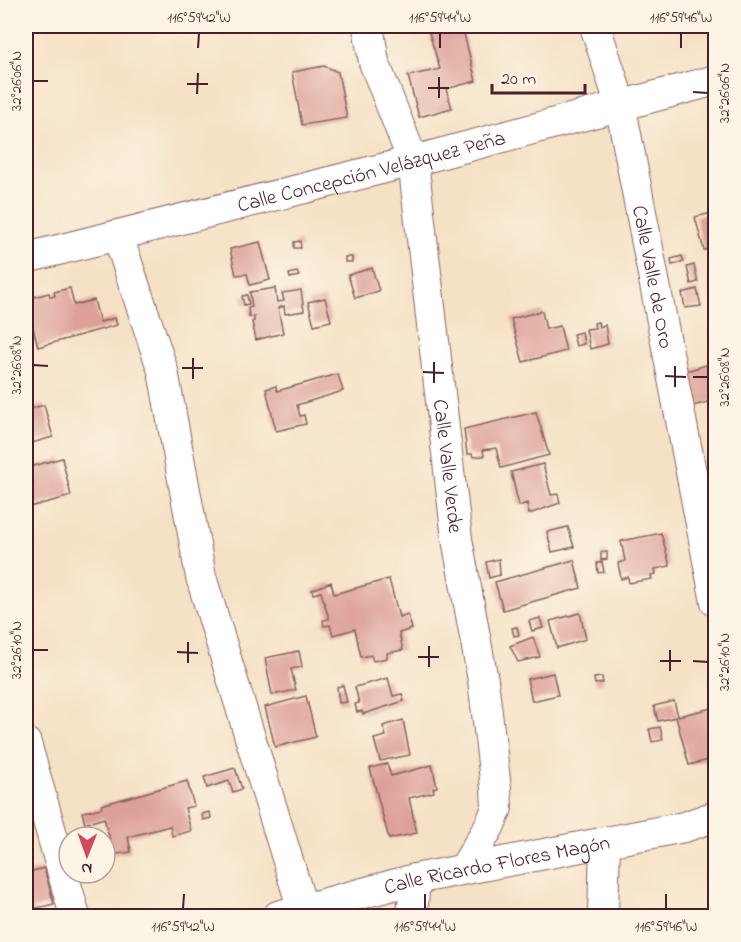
<svg xmlns="http://www.w3.org/2000/svg" width="741" height="942" font-family="'Indie Flower',sans-serif">
  <rect width="100%" height="100%" fill="#fcf5e5"/>
  <filter id="ink" filterUnits="userSpaceOnUse"><feTurbulence type="fractalNoise" baseFrequency=".0167" numOctaves="2"/><feDisplacementMap in="SourceGraphic" scale="12" xChannelSelector="R" yChannelSelector="G"/><feConvolveMatrix kernelMatrix="1 2 1 2 8 2 1 2 1" color-interpolation-filters="sRGB"/></filter>
  <filter id="wash" filterUnits="userSpaceOnUse"><feTurbulence type="fractalNoise" baseFrequency=".008" numOctaves="4" result="noise"/><feDisplacementMap in="SourceGraphic" scale="24" xChannelSelector="R" yChannelSelector="G"/><feGaussianBlur stdDeviation="1.35" result="paint"/><feColorMatrix in="noise" values="0 0 0 0 0 0 0 0 0 0 0 0 0 0 0 0 0 1.4 0 .05"/><feComposite in="paint" operator="in"/></filter>
  <g filter="url(#wash)">
    <rect width="100%" height="100%" fill="#f5e1c5"/>
    <g id="blocks">
      <path fill="#dda098" d="M427,26H437L439,32L444,31V28L462,26L476,81L446,89L452,108L419,117L408,76L440,69Z
        M324,66L338,72L347,118L302,125L292,72Z
        M716,212V247L704,250L695,217Z
        M300,241L301,248H294V242Z
        M260,242L270,280L250,285L247,274L236,275L230,249Z
        M682,256L684,262L672,265L671,259Z
        M345,257H352V262H345Z
        M694,265L698,282L691,284L687,267Z
        M372,268L379,291L355,298L348,275Z
        M297,272L299,276L290,278L289,274Z
        M70,288L74,305L94,300L100,322L115,318L117,325L38,347L26,299L49,293L50,297L55,296L54,292Z
        M275,288L277,302L284,301L282,293L301,290L304,311L285,314L284,306L278,308L283,333L256,340L252,322L254,321V316L249,317L248,308L252,307L250,292Z
        M697,289L701,306L685,308L682,293Z
        M247,295L249,304L244,305L242,296Z
        M325,298L331,321L314,325L308,302Z
        M542,311L546,329L560,326L566,351L523,362L511,319Z
        M598,322L599,327L605,325L608,344L590,349L586,329L595,328L594,323Z
        M582,332L584,344L576,346L573,334Z
        M716,332V347H715L711,333Z
        M716,362V400L689,407L680,373Z
        M338,374L343,391L297,405L300,416L304,415L306,424L276,431L266,389L276,386L277,391Z
        M44,405L53,437L28,444L26,410Z
        M536,412L549,455L501,468L496,448L483,450L484,456L473,457L472,454H467L464,429Z
        M62,458L71,496L26,508V468Z
        M543,464L551,495L558,494L560,503L529,514L527,503L519,506L511,472Z
        M568,527L574,547L552,552L547,532Z
        M661,533L670,566L655,569L656,574L651,575L652,579L629,583L628,577L621,579L618,563L625,561L621,541Z
        M601,552H607V559L601,560Z
        M499,559L500,575L489,578L486,562Z
        M574,560L581,588L503,610L495,582Z
        M602,562L604,572L598,573L597,563Z
        M389,579L399,617L408,614L412,629L399,633L403,650L387,653V658L373,661L371,655L361,657L355,629L333,635L330,625L324,626L323,620L329,619L321,592L313,594L312,590L331,582L334,594Z
        M580,613L586,639L557,648L550,621Z
        M540,618L543,628L532,631L529,621Z
        M517,627L519,635L514,636L512,628Z
        M533,637L540,657L518,662L510,646Z
        M299,651L302,667L291,669L296,690L272,695L265,658Z
        M553,673L558,695L532,701L527,679Z
        M602,677L603,683L595,684L594,678Z
        M388,678L393,696L402,694L404,701L363,714L362,711L357,712L355,704L359,703L355,687Z
        M343,685L347,702L339,703L337,687Z
        M306,696L316,737L275,747L265,707Z
        M674,701L678,716L716,707V758L689,765L676,717L658,721L654,706Z
        M403,720L410,755L380,761L374,739L386,736L383,726Z
        M660,727L663,740L652,742L649,729Z
        M387,764L391,776L432,765L437,787L433,788L434,792L409,798L417,833L389,839L370,768Z
        M235,768L242,789L233,792L229,781L207,788L204,777Z
        M187,781L194,806L185,808L191,831L172,836L170,826L128,837L131,852L105,856V841L110,840L104,818L85,824L82,812L102,808L101,805Z
        M210,812L211,818L203,820L202,814Z
        M44,868L54,904L33,909L35,916H26V873Z"/>
    </g>
  </g>
  <g filter="url(#ink)">
    <use href="#blocks" fill-opacity="0" stroke="#866361" stroke-width="1.5"/>
    <g fill="none" stroke-linecap="round" stroke-linejoin="round">
      <g stroke="#866361" stroke-width="32">
        <g id="minor">
          <path id="s1" d="M368,26L374,62L413,161L457,539L483,680L496,788L497,808L490,825L464,869"/>
          <path id="s2" d="M595,26L620,103L716,602"/>
          <path d="M118,236L163,371L201,577L303,910"/>
          <path id="s3" d="M26,258L413,161L716,80"/>
          <path d="M26,743L75,916"/>
          <path id="s4" d="M278,916L415,879L684,827L716,816"/>
          <path d="M412,916L415,879"/>
          <path d="M603,916L605,842"/>
        </g>
      </g>
      <use href="#minor" stroke="#fff" stroke-width="30"/>
    </g>
  </g>
  <path fill="none" stroke="#4a1f2b" stroke-width="2" d="M198,48L199,33M440,48V33M681,48V33M33,81H48M187,84H208M428,88H449M693,92L708,93M197,94L198,73M439,98V77M33,365L48,366M182,368H203M423,372L444,373M665,376L686,377M693,377H708M193,379V358M434,383V362M675,387V366M33,650H48M177,652L198,653M418,657H439M660,661H681M693,661L708,662M188,663V642M429,667V646M670,671V650M183,909L184,894M425,909V894M666,909V894"/>
  <g text-anchor="middle" stroke-width="5" stroke-linejoin="round" paint-order="stroke">
    <g font-size="21" fill="#4a1f2b" stroke="#fcf5e5">
      <text dy="7" stroke="none"><textPath href="#s3" startOffset="356">Calle Concepción Velázquez Peña</textPath></text>
      <text dy="7" stroke="none"><textPath href="#s2" startOffset="258">Calle Valle de Oro</textPath></text>
      <text dy="7" stroke="none"><textPath href="#s1" startOffset="450">Calle Valle Verde</textPath></text>
      <text dy="7" stroke="none"><textPath href="#s4" startOffset="225">Calle Ricardo Flores Magón</textPath></text>
    </g>
  </g>
  <rect width="741" height="942" fill="none" stroke="#fcf5e5" stroke-width="66"/>
  <g transform="translate(87 855) rotate(181)"><circle r="28" fill="#fcf5e5" stroke="#b59f9b" stroke-width="1.5"/>
  <path d="M0-4.5L10 22L0 15L-10 22Z" fill="#d1495b"/>
  <text y="-9" font-size="16" font-weight="bold" text-anchor="middle" fill="#4a1f2b">N</text>
  </g>
  <path d="M492 84v9h93v-9" fill="none" stroke="#4a1f2b" stroke-width="3"/>
  <text x="501" y="84" font-size="18" fill="#4a1f2b" stroke="#fcf5e5" stroke-width="4.5" paint-order="stroke">20 m</text>
  <rect x="33" y="33" width="675" height="876" fill="none" stroke="#4a1f2b" stroke-width="2"/>
  <g font-size="15" text-anchor="middle" fill="#4a1f2b">
    <text x="199" y="22">116°59'42"W</text>
    <text x="440" y="22">116°59'44"W</text>
    <text x="681" y="22">116°59'46"W</text>
    <text transform="translate(16 81) rotate(-90)" y="5">32°26'06"N</text>
    <text transform="translate(724 93) rotate(-90)" y="5">32°26'06"N</text>
    <text transform="translate(16 365) rotate(-90)" y="5">32°26'08"N</text>
    <text transform="translate(724 377) rotate(-90)" y="5">32°26'08"N</text>
    <text transform="translate(16 650) rotate(-90)" y="5">32°26'10"N</text>
    <text transform="translate(724 662) rotate(-90)" y="5">32°26'10"N</text>
    <text x="183" y="931">116°59'42"W</text>
    <text x="425" y="931">116°59'44"W</text>
    <text x="666" y="931">116°59'46"W</text>
  </g>
</svg>
